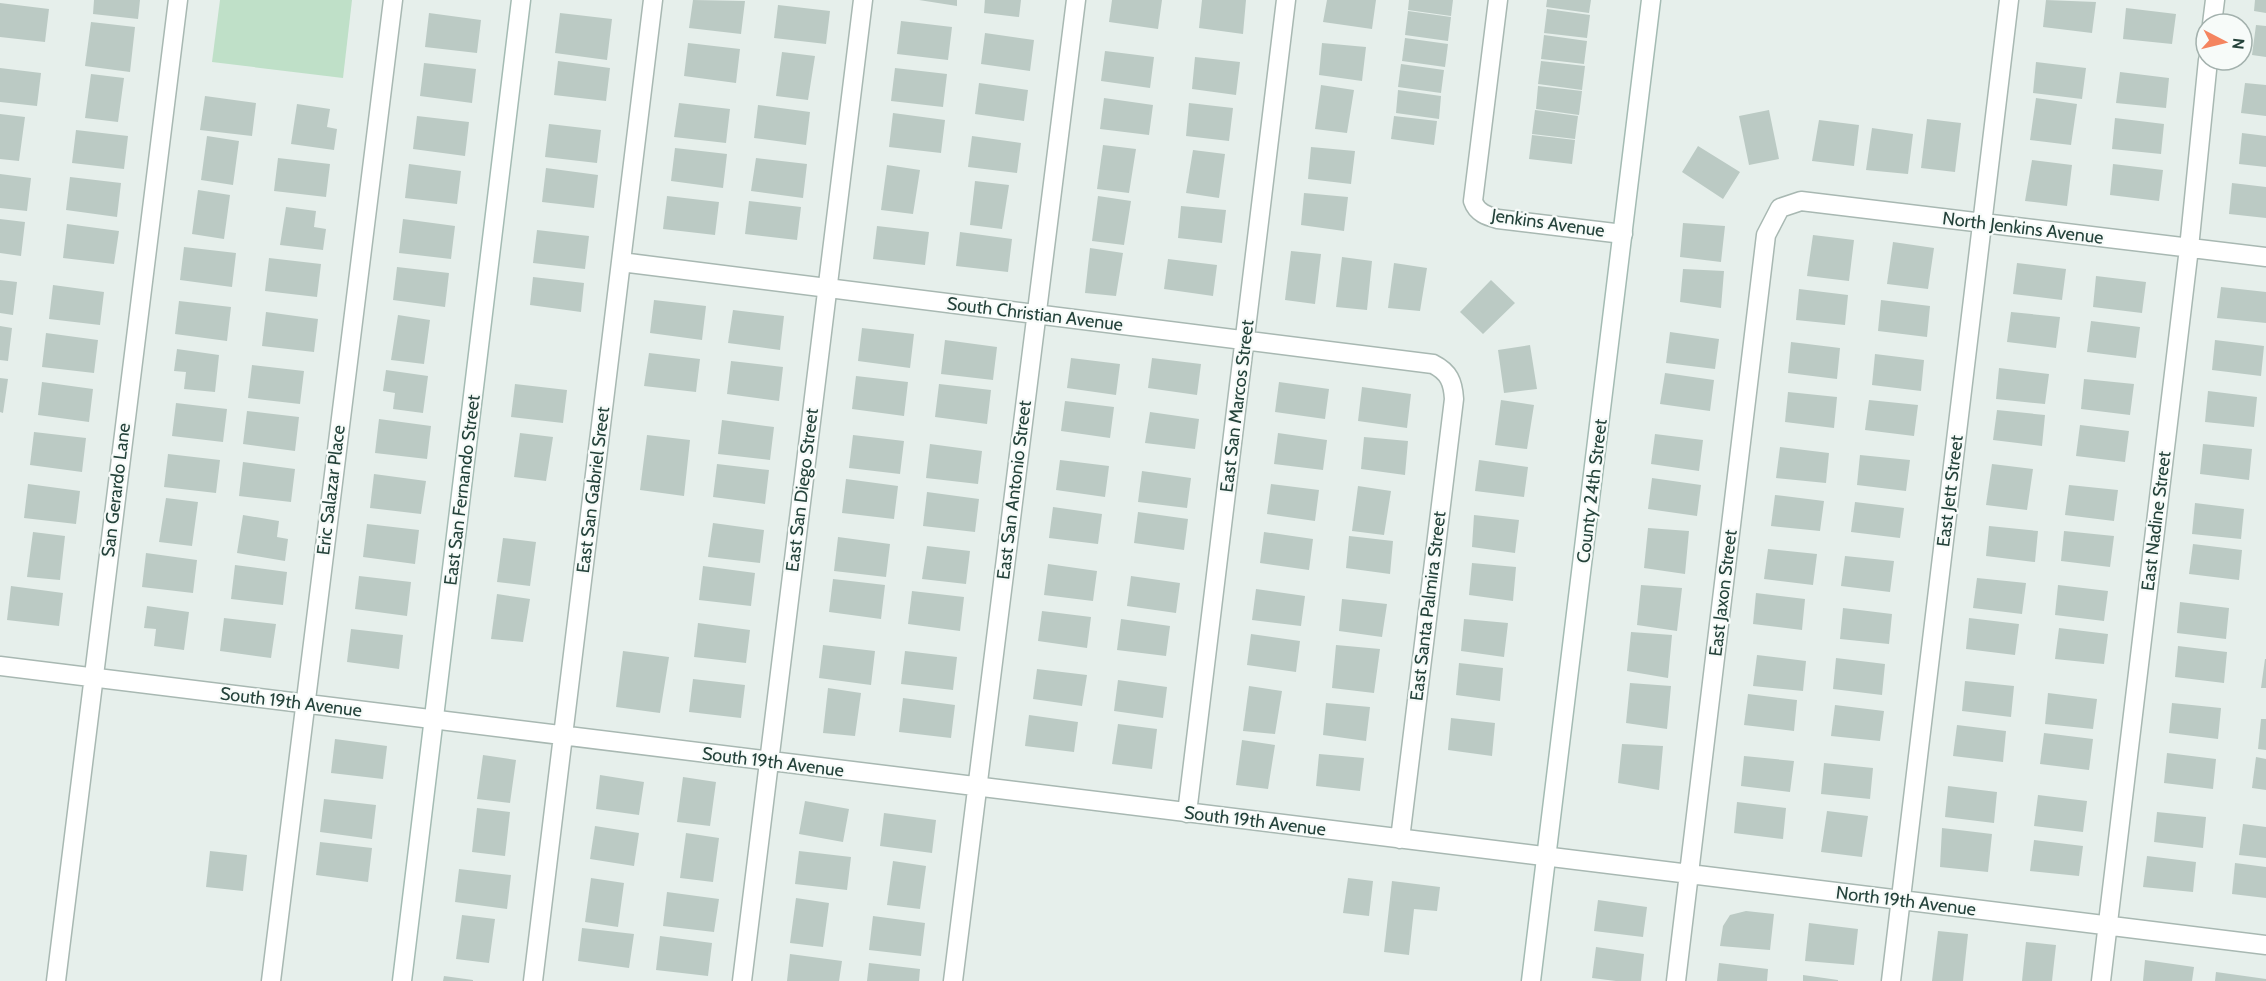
<svg xmlns="http://www.w3.org/2000/svg" width="2266" height="981" font-family="Cabin,sans-serif">
  <rect width="100%" height="100%" fill="#e6efeb"/>
  <path fill="#bfe0c8" d="M220,0H352L343,78L212,62Z"/>
  <path fill="#bbcac4" d="M94,0H140L138,19L93,14Z
    M693,0L745,1L741,34L689,28Z
    M919,0H957V6Z
    M985,0H1021L1019,17L984,13Z
    M1112,0H1162L1158,29L1109,22Z
    M1202,0H1246L1243,34L1199,28Z
    M1327,0H1376L1372,29L1323,22Z
    M1409,0H1453L1451,16L1408,10Z
    M1547,0H1591L1589,13L1546,7Z
    M2046,0L2096,2L2092,33L2043,27Z
    M2255,0H2266V13L2254,11Z
    M0,3L49,9L45,42L0,37Z
    M778,5L830,11L826,44L774,38Z
    M2126,8L2176,14L2172,44L2123,39Z
    M1547,9L1590,15L1587,38L1544,33Z
    M1408,11L1451,17L1448,41L1405,35Z
    M429,13L481,20L477,53L425,47Z
    M560,13L612,19L607,60L555,53Z
    M901,21L952,27L948,60L897,54Z
    M91,22L135,27L130,72L85,66Z
    M2256,25L2266,26V57L2252,55Z
    M985,33L1034,40L1030,71L981,64Z
    M1544,35L1587,41L1584,64L1541,59Z
    M1405,38L1448,44L1445,67L1402,61Z
    M688,43L740,49L736,83L684,76Z
    M1322,43L1366,47L1362,81L1319,75Z
    M1105,51L1154,57L1150,88L1101,81Z
    M782,52L815,56L808,100L776,96Z
    M1195,57L1240,62L1236,95L1192,89Z
    M558,61L610,68L606,101L554,95Z
    M1541,61L1585,66L1582,90L1538,84Z
    M2036,62L2086,68L2082,99L2033,93Z
    M424,63L476,69L472,103L420,96Z
    M1401,64L1444,70L1441,93L1398,87Z
    M0,68L41,73L37,106L0,102Z
    M895,68L947,74L943,107L891,101Z
    M2120,72L2169,78L2166,108L2116,103Z
    M91,74L124,78L118,122L85,118Z
    M979,83L1028,90L1024,121L975,114Z
    M2245,83L2266,85V116L2241,113Z
    M1321,85L1354,90L1347,133L1315,129Z
    M1538,86L1582,91L1579,115L1536,109Z
    M1398,90L1441,96L1439,119L1396,113Z
    M205,96L256,103L252,136L200,130Z
    M1104,98L1153,105L1149,135L1100,129Z
    M2036,98L2077,104L2071,145L2030,140Z
    M679,103L730,109L726,143L674,137Z
    M1189,103L1233,108L1229,141L1186,136Z
    M297,104L330,109L327,127L337,129L334,150L291,144Z
    M758,105L810,112L806,145L754,138Z
    M1535,110L1578,116L1575,139L1532,134Z
    M1769,110L1779,159L1749,165L1739,116Z
    M893,113L945,120L941,153L889,147Z
    M0,114L25,117L19,161L0,159Z
    M417,116L469,122L465,156L413,149Z
    M1394,116L1437,121L1434,145L1391,139Z
    M2115,118L2164,124L2161,154L2112,149Z
    M1927,119L1961,123L1955,172L1921,168Z
    M1819,120L1859,125L1854,166L1812,161Z
    M549,124L601,130L597,163L545,157Z
    M1872,128L1913,134L1908,174L1866,170Z
    M76,130L128,136L124,169L72,163Z
    M2242,133L2266,136V167L2239,164Z
    M1532,135L1575,140L1572,164L1529,159Z
    M207,136L239,141L233,185L201,180Z
    M972,136L1021,143L1017,173L968,167Z
    M1103,145L1136,149L1129,193L1097,189Z
    M1698,146L1740,172L1723,199L1682,172Z
    M1311,147L1355,151L1351,184L1308,179Z
    M675,148L727,154L723,188L671,181Z
    M1193,150L1225,154L1219,198L1186,193Z
    M278,158L330,164L326,197L274,191Z
    M756,158L807,164L803,198L751,191Z
    M2032,160L2072,165L2067,206L2025,201Z
    M409,164L461,171L457,204L405,198Z
    M2113,164L2163,170L2159,201L2110,195Z
    M887,165L920,170L913,214L881,210Z
    M546,168L598,175L594,208L542,202Z
    M0,174L31,178L27,211L0,208Z
    M70,177L121,183L117,217L66,210Z
    M975,181L1009,185L1002,229L970,225Z
    M2232,183L2266,187V218L2229,214Z
    M198,190L230,195L224,239L192,234Z
    M1304,193L1348,197L1344,231L1301,225Z
    M667,196L719,202L715,235L663,229Z
    M1098,196L1131,201L1124,245L1092,241Z
    M749,201L801,207L797,240L745,234Z
    M1181,206L1226,210L1222,243L1178,238Z
    M286,207L316,211L314,227L326,229L323,250L280,245Z
    M0,219L25,222L21,256L0,253Z
    M403,219L455,226L451,259L399,253Z
    M1683,223L1725,226L1721,262L1680,257Z
    M67,224L119,231L114,264L63,258Z
    M877,226L929,232L925,265L873,259Z
    M537,230L589,236L585,269L533,263Z
    M960,232L1012,239L1008,272L956,266Z
    M1813,235L1854,240L1849,281L1807,276Z
    M1893,242L1934,248L1928,289L1887,284Z
    M184,247L236,253L232,287L180,280Z
    M1090,248L1123,253L1116,296L1085,293Z
    M1291,251L1321,254L1315,304L1285,300Z
    M1342,257L1372,261L1367,310L1336,307Z
    M269,258L321,264L317,297L265,291Z
    M1168,259L1217,265L1213,296L1164,289Z
    M1394,263L1427,268L1420,311L1388,308Z
    M2017,263L2066,269L2062,300L2013,294Z
    M397,267L449,273L445,307L393,300Z
    M1683,269L1724,271L1721,308L1680,302Z
    M2096,276L2146,282L2142,313L2093,307Z
    M533,277L584,283L581,312L530,305Z
    M0,280L17,282L13,315L0,313Z
    M1491,280L1515,303L1483,334L1460,312Z
    M53,285L104,292L100,325L49,319Z
    M2221,287L2266,292V323L2217,318Z
    M1799,289L1848,295L1845,325L1796,320Z
    M654,300L706,306L702,340L650,333Z
    M1881,300L1930,306L1927,337L1878,331Z
    M179,301L231,307L227,341L175,334Z
    M733,310L784,316L780,350L728,343Z
    M266,312L318,319L314,352L262,346Z
    M2011,312L2060,317L2056,348L2007,342Z
    M398,315L430,320L424,364L391,360Z
    M2091,321L2140,327L2136,358L2087,352Z
    M0,326L12,328L8,361L0,360Z
    M862,328L914,334L910,368L858,361Z
    M1670,332L1719,339L1715,369L1666,363Z
    M46,333L98,340L94,373L42,367Z
    M945,340L997,347L993,380L941,374Z
    M2215,340L2264,346L2261,376L2212,370Z
    M1791,342L1840,348L1837,379L1788,373Z
    M1530,345L1537,389L1504,393L1498,350Z
    M177,349L219,355L215,392L184,389L186,372L174,371Z
    M649,353L700,359L696,392L644,386Z
    M1875,354L1924,360L1921,391L1872,385Z
    M1071,358L1120,364L1116,395L1067,388Z
    M1152,358L1201,364L1197,395L1148,388Z
    M731,361L783,367L779,401L727,394Z
    M252,365L304,371L300,404L248,398Z
    M1999,368L2049,374L2045,404L1996,399Z
    M386,370L428,376L423,413L393,409L395,393L383,391Z
    M1665,373L1714,380L1710,411L1660,404Z
    M856,376L908,382L904,416L852,409Z
    M0,378L8,379L3,413L0,412Z
    M2084,379L2134,384L2130,415L2081,409Z
    M42,382L93,389L89,422L38,415Z
    M1279,382L1329,389L1325,419L1275,412Z
    M515,384L567,390L563,423L511,417Z
    M939,384L991,390L987,424L935,417Z
    M1362,387L1411,394L1407,428L1358,421Z
    M2208,391L2257,397L2254,427L2205,422Z
    M1788,392L1837,397L1834,428L1785,422Z
    M1501,400L1534,405L1527,449L1495,445Z
    M1869,400L1918,405L1914,436L1865,430Z
    M1065,401L1114,407L1110,438L1061,431Z
    M176,403L227,409L223,442L172,436Z
    M1997,410L2045,415L2042,446L1993,440Z
    M247,411L299,417L295,451L243,444Z
    M1150,412L1199,419L1195,449L1145,443Z
    M379,419L431,426L427,459L375,453Z
    M722,420L774,427L770,460L718,454Z
    M2080,425L2129,431L2125,462L2076,456Z
    M34,432L86,438L82,472L30,465Z
    M520,433L553,437L546,481L514,477Z
    M1278,433L1327,440L1323,470L1274,464Z
    M1655,434L1703,440L1699,471L1651,464Z
    M647,435L690,440L684,496L640,490Z
    M853,435L904,441L900,474L849,468Z
    M1364,437L1408,441L1405,475L1361,469Z
    M930,444L982,451L978,484L926,478Z
    M2203,444L2252,449L2249,480L2200,474Z
    M1780,447L1829,453L1826,483L1776,478Z
    M168,454L220,460L216,493L164,487Z
    M1860,455L1910,460L1906,491L1857,485Z
    M1060,460L1109,466L1105,497L1056,490Z
    M1479,460L1528,467L1524,497L1475,491Z
    M243,462L295,469L291,502L239,496Z
    M717,464L769,470L765,504L713,497Z
    M1992,464L2033,469L2027,510L1986,505Z
    M1142,471L1191,478L1187,508L1138,502Z
    M374,474L426,481L421,514L370,508Z
    M1652,478L1701,485L1697,516L1648,509Z
    M846,479L898,486L894,519L842,513Z
    M28,484L80,491L76,524L24,518Z
    M1271,484L1319,490L1315,521L1267,514Z
    M2069,485L2118,490L2114,521L2065,515Z
    M1358,486L1391,491L1384,535L1352,531Z
    M927,492L979,499L975,532L923,526Z
    M1775,495L1824,501L1820,531L1771,526Z
    M166,498L198,502L192,546L159,542Z
    M1855,502L1904,508L1900,538L1851,532Z
    M2195,503L2244,509L2241,539L2192,534Z
    M1053,507L1102,514L1098,544L1049,538Z
    M1138,512L1188,519L1184,550L1134,543Z
    M243,515L279,521L277,537L288,539L285,561L237,553Z
    M1474,515L1519,520L1515,553L1472,547Z
    M713,523L764,530L760,563L708,557Z
    M367,524L419,530L415,564L363,557Z
    M1989,526L2038,531L2035,562L1986,556Z
    M1648,528L1689,531L1685,574L1644,568Z
    M2064,531L2114,536L2110,567L2061,561Z
    M33,532L65,536L60,580L27,577Z
    M1264,532L1313,539L1309,570L1260,563Z
    M1349,536L1393,541L1390,574L1346,568Z
    M838,537L890,544L886,577L834,571Z
    M503,538L536,542L530,586L497,582Z
    M2193,544L2242,550L2239,580L2189,574Z
    M927,546L970,551L966,584L922,579Z
    M1768,549L1817,554L1813,585L1764,579Z
    M146,553L197,560L193,593L142,587Z
    M1845,556L1894,561L1890,592L1841,586Z
    M1472,563L1516,567L1513,601L1469,595Z
    M1048,564L1097,571L1093,601L1044,595Z
    M235,565L287,572L283,605L231,599Z
    M703,566L755,573L751,606L699,600Z
    M359,576L411,582L407,616L355,609Z
    M1131,576L1180,583L1176,613L1127,606Z
    M1977,578L2026,583L2022,614L1973,608Z
    M833,579L885,585L881,619L829,612Z
    M1641,585L1682,588L1677,631L1637,625Z
    M2058,585L2108,591L2104,621L2055,615Z
    M11,586L63,593L59,626L7,620Z
    M1256,589L1305,596L1301,626L1252,620Z
    M912,591L964,597L960,631L908,624Z
    M1756,593L1805,599L1802,630L1753,624Z
    M497,594L530,599L523,642L491,639Z
    M1342,599L1387,604L1382,637L1339,631Z
    M2180,602L2229,608L2226,639L2177,633Z
    M147,606L189,612L184,650L154,646L156,629L144,628Z
    M1843,608L1892,614L1889,644L1840,639Z
    M1042,611L1091,617L1087,648L1038,641Z
    M224,618L276,624L271,658L220,651Z
    M1969,618L2019,624L2015,655L1966,649Z
    M1121,619L1170,626L1166,656L1117,650Z
    M1464,619L1508,623L1504,657L1461,651Z
    M698,623L750,630L746,663L694,657Z
    M2059,628L2108,634L2104,664L2055,659Z
    M351,629L403,635L399,669L347,662Z
    M1631,632L1672,635L1668,678L1627,671Z
    M1251,634L1300,641L1296,672L1247,665Z
    M823,645L875,651L871,685L819,678Z
    M1336,645L1380,649L1374,693L1332,688Z
    M2178,646L2227,652L2224,683L2175,677Z
    M623,651L669,657L660,713L616,707Z
    M905,651L957,657L953,690L901,684Z
    M1757,655L1806,661L1803,691L1753,686Z
    M1836,658L1885,664L1882,695L1833,689Z
    M2265,659H2266V688H2261Z
    M1459,663L1503,668L1500,701L1456,695Z
    M1037,669L1087,675L1082,706L1033,699Z
    M693,679L745,685L741,718L689,712Z
    M1118,680L1167,687L1163,718L1114,711Z
    M1965,681L2014,686L2011,717L1962,711Z
    M1630,683L1671,686L1667,729L1626,723Z
    M1249,686L1282,691L1275,734L1243,731Z
    M828,688L861,693L855,736L823,733Z
    M2048,693L2097,699L2093,729L2045,724Z
    M1748,694L1797,700L1794,731L1744,725Z
    M903,698L955,705L951,738L899,732Z
    M1326,703L1370,707L1366,741L1323,735Z
    M2172,703L2221,708L2218,739L2169,733Z
    M1835,705L1884,711L1880,741L1831,736Z
    M1029,715L1078,722L1074,752L1025,746Z
    M1451,718L1495,723L1492,756L1448,750Z
    M2261,719H2266V750L2258,749Z
    M1118,724L1157,729L1152,769L1112,764Z
    M1957,725L2006,731L2003,762L1953,756Z
    M2044,733L2093,739L2089,770L2040,764Z
    M335,739L387,746L383,779L331,773Z
    M1242,740L1275,745L1268,789L1236,785Z
    M1622,744L1663,746L1659,790L1618,783Z
    M2167,753L2216,759L2213,789L2164,783Z
    M1319,754L1364,758L1360,791L1316,786Z
    M483,755L516,760L510,803L477,799Z
    M1744,756L1794,761L1790,792L1741,786Z
    M2256,757L2266,759V790L2252,788Z
    M1824,763L1873,768L1870,799L1821,794Z
    M600,775L644,782L639,815L596,809Z
    M683,777L716,782L710,826L677,822Z
    M1948,786L1997,792L1994,823L1945,817Z
    M2038,795L2087,801L2083,832L2034,826Z
    M324,799L376,805L372,839L320,832Z
    M805,801L849,809L843,842L799,834Z
    M1737,802L1786,808L1783,839L1734,833Z
    M477,808L510,812L505,856L472,852Z
    M1827,811L1868,816L1862,857L1821,852Z
    M2157,812L2206,817L2203,848L2154,842Z
    M884,813L936,820L932,853L880,846Z
    M2243,824L2266,827V858L2239,855Z
    M595,826L639,833L634,866L590,859Z
    M1942,828L1992,834L1988,872L1940,867Z
    M686,833L719,838L713,882L680,878Z
    M2034,840L2083,846L2079,876L2030,871Z
    M320,842L372,848L368,882L316,875Z
    M210,851L247,855L243,891L206,887Z
    M799,851L851,857L847,890L795,884Z
    M2147,856L2196,862L2193,892L2143,887Z
    M893,861L926,866L920,909L887,905Z
    M2235,863L2266,867V898L2232,894Z
    M459,869L511,875L507,909L455,902Z
    M591,878L624,883L618,927L585,922Z
    M1348,878L1373,881L1369,916L1343,913Z
    M1392,881L1440,887L1437,911L1414,909L1409,955L1384,952Z
    M667,892L719,899L714,932L663,926Z
    M796,898L829,903L823,947L790,943Z
    M1598,900L1647,907L1643,937L1594,931Z
    M1746,911L1774,914L1770,950L1720,946L1723,926L1730,915Z
    M462,915L495,919L489,963L456,959Z
    M873,916L925,923L921,956L869,950Z
    M1809,923L1858,929L1854,965L1805,961Z
    M582,928L634,934L629,968L578,961Z
    M1938,931L1968,934L1963,981H1932Z
    M660,936L712,943L708,976L656,970Z
    M2026,942L2056,945L2052,981H2022Z
    M1596,947L1644,954L1641,981H1616L1592,978Z
    M790,954L842,961L839,981H787Z
    M2145,960L2194,967L2192,981H2143Z
    M869,963L920,969L919,981H867Z
    M1719,963L1768,969L1767,981H1717Z
    M2216,972L2266,979V981H2215Z
    M1803,975L1838,980V981H1803Z
    M444,976L473,980V981H443Z"/>
  <g fill="none" stroke-linecap="round" stroke-linejoin="round">
    <g stroke="#a8b8b2" stroke-width="21">
      <path id="street" d="M1498,0L1473,201C1477,213 1487,216 1498,219L1623,234
        M2212,24L2215,0
        M621,262L1433,364C1449,372 1453,382 1454,399L1400,839
        M0,666L2266,945
        M1187,813L1286,0
        M56,981L178,0
        M271,981L393,0
        M533,981L653,0
        M742,981L863,0
        M953,981L1076,0
        M1676,981L1766,235L1780,208L1801,201L2266,257
        M1891,981L2009,0
        M2101,981L2189,248L2208,60"/>
    </g>
    <g stroke="#a4bbb3" stroke-width="21">
      <path id="secondary" d="M402,981L521,0
        M1531,981L1651,0"/>
    </g>
    <use href="#street" stroke="#fff" stroke-width="18"/>
    <use href="#secondary" stroke="#fff" stroke-width="18"/>
  </g>
  <g text-anchor="middle" stroke-width="4.5" stroke-linejoin="round" paint-order="stroke">
    <g font-size="18" fill="#24423a" stroke="#f7fbf9">
      <text transform="translate(1548 223) rotate(8)" y="6">Jenkins Avenue</text>
      <text transform="translate(2023 228) rotate(7)" y="6">North Jenkins Avenue</text>
      <text transform="translate(1035 314) rotate(7)" y="6">South Christian Avenue</text>
      <text transform="translate(1237 406) rotate(-83)" y="6">East San Marcos Street</text>
      <text transform="translate(116 490) rotate(-83)" y="6">San Gerardo Lane</text>
      <text transform="translate(331 490) rotate(-83)" y="6">Eric Salazar Place</text>
      <text transform="translate(462 490) rotate(-83)" y="6">East San Fernando Street</text>
      <text transform="translate(593 490) rotate(-83)" y="6">East San Gabriel Sreet</text>
      <text transform="translate(802 490) rotate(-83)" y="6">East San Diego Street</text>
      <text transform="translate(1014 490) rotate(-83)" y="6">East San Antonio Street</text>
      <text transform="translate(1592 491) rotate(-83)" y="6">County 24th Street</text>
      <text transform="translate(1950 491) rotate(-83)" y="6">East Jett Street</text>
      <text transform="translate(2156 521) rotate(-83)" y="6">East Nadine Street</text>
      <text transform="translate(1723 593) rotate(-83)" y="6">East Jaxon Street</text>
      <text transform="translate(1428 606) rotate(-83)" y="6">East Santa Palmira Street</text>
      <text transform="translate(291 702) rotate(7)" y="6">South 19th Avenue</text>
      <text transform="translate(773 762) rotate(7)" y="6">South 19th Avenue</text>
      <text transform="translate(1255 821) rotate(7)" y="6">South 19th Avenue</text>
      <text transform="translate(1906 901) rotate(7)" y="6">North 19th Avenue</text>
    </g>
  </g>
  <g transform="translate(2224 42) rotate(97)"><circle r="28" fill="#f7fbf9" stroke="#a3b1ad" stroke-width="1.5"/>
  <path d="M0-4.5L10 22L0 15L-10 22Z" fill="#f4845f"/>
  <text y="-9" font-size="16" font-weight="bold" text-anchor="middle" fill="#24423a">N</text>
  </g>
</svg>
